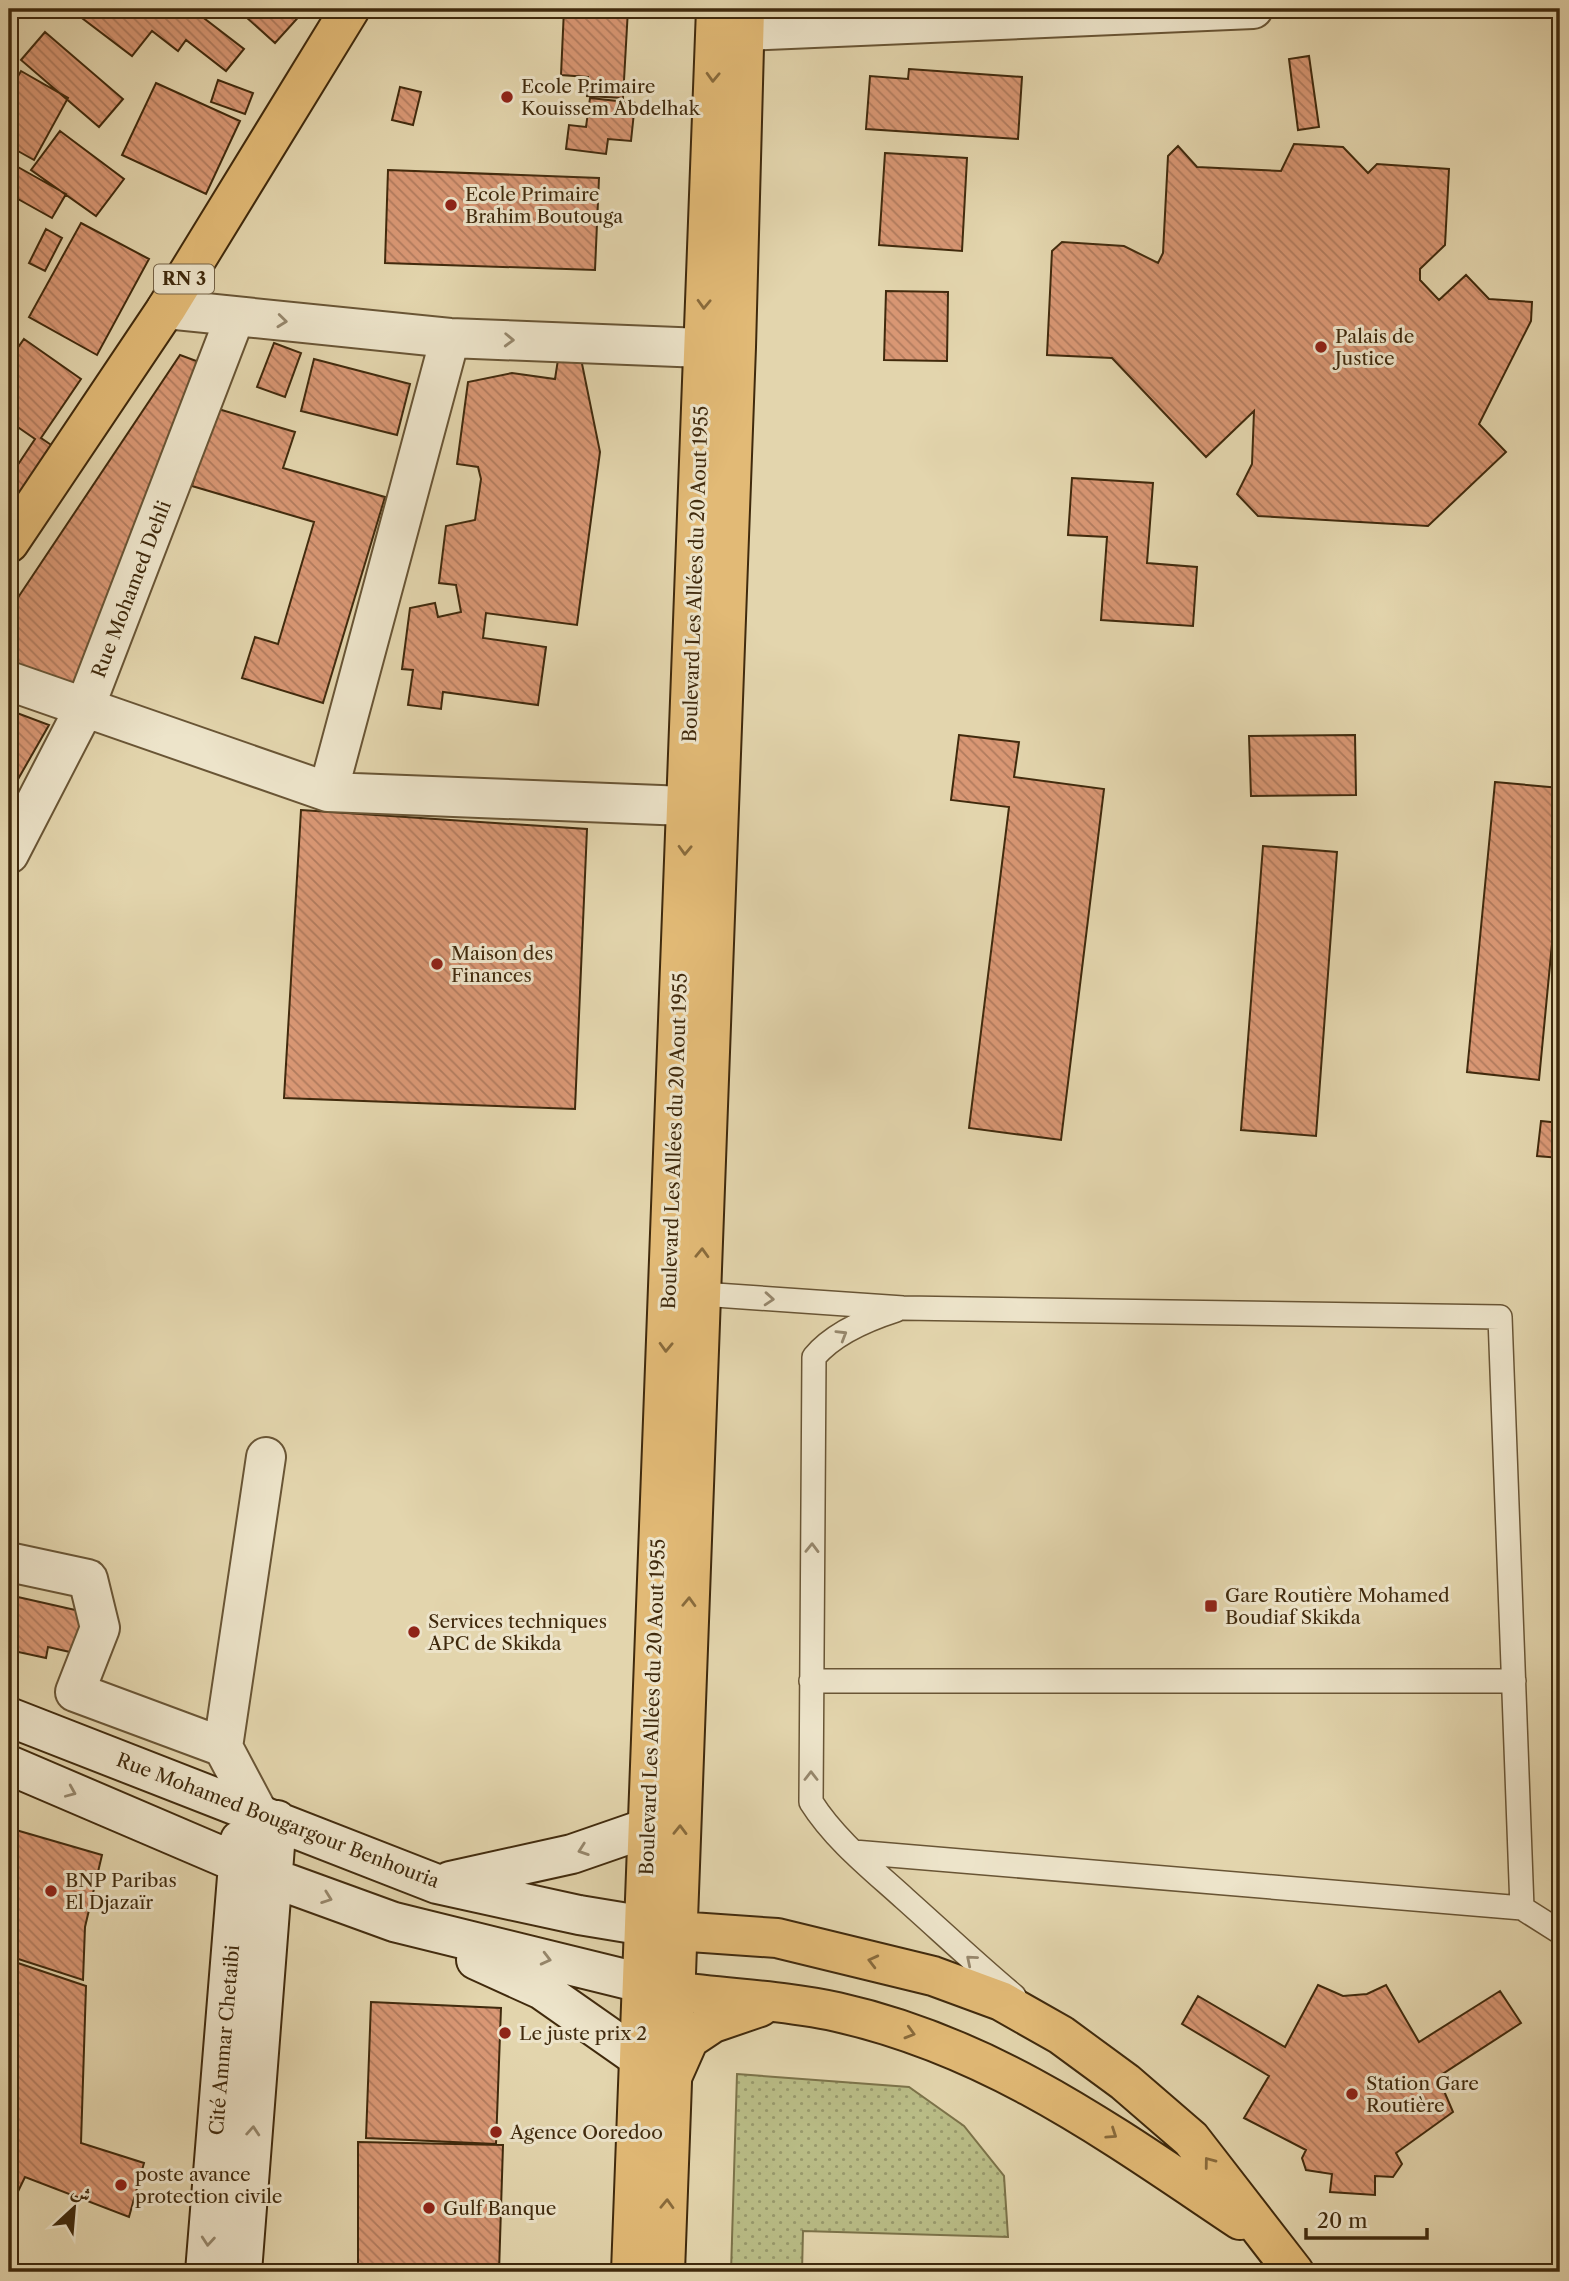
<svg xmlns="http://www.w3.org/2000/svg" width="1569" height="2281" font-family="'Libre Caslon Text',Amiri,serif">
  <defs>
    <pattern id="park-dots" width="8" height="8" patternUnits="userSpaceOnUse" patternTransform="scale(1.75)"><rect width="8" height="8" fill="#b9bc86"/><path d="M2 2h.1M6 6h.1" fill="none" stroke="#98996c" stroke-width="1.8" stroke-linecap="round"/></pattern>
    <pattern id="building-back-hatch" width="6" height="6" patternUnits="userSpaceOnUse" patternTransform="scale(1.75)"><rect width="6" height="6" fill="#d99774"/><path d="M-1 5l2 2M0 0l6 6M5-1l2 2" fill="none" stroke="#b17b5e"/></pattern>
  </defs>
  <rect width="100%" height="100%" fill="#e3d5ad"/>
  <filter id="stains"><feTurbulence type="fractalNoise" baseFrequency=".00286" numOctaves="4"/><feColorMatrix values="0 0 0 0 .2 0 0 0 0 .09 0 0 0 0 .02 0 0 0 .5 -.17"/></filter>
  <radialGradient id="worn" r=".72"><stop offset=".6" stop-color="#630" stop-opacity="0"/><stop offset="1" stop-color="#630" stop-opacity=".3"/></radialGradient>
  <path fill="url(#park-dots)" stroke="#7c734a" stroke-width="2" d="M737,2074L909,2087L964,2126L1004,2176L1008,2237L803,2231L802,2272H731Z"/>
  <path fill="url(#building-back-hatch)" stroke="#402a0d" stroke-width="2" d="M70,9H192L244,49L226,71L186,40L178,51L152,31L132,56Z
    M237,9H301L304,11L275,43Z
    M564,9H628L623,98L587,96L588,77L561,75Z
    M45,32L123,99L99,127L21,60Z
    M1309,56L1319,127L1298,130L1289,59Z
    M909,69L1022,77L1018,139L866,129L870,76L908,79Z
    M21,71L68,98L34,160L9,146V92Z
    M218,80L253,93L245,114L211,102Z
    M156,83L240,121L206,194L122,155Z
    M400,87L421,92L413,125L392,120Z
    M590,98L635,103L631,141L608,139L606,154L566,149L569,125L586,127Z
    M60,131L124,179L96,216L31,170Z
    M1294,144L1343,147L1368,173L1377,164L1449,169L1445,245L1420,269V280L1439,300L1466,275L1489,299L1532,302L1531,321L1479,424L1506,452L1428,526L1258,516L1237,494L1252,464L1254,411L1206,457L1112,358L1047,355L1052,251L1062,242L1124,246L1158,263L1163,253L1168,156L1178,146L1197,167L1281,171Z
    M885,153L967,158L962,251L879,245Z
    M9,162L66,194L52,218L9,194Z
    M388,170L599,178L595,270L385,263Z
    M81,223L149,259L97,355L29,317Z
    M46,229L62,238L45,271L29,263Z
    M886,291L948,292L947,361L884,360Z
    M24,339L81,379L41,438L60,451L18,512L9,505V478L35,439L9,421V360Z
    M274,343L301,353L285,397L257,387Z
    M579,349L600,452L577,625L486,613L483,638L546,647L538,705L443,692L441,709L408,705L413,670L402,669L410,608L435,603L438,617L461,612L456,585L439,583L446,526L475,520L481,479L478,467L457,464L468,382L512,373L555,379L559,353Z
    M180,355L202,363L84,690L9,662V611Z
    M314,359L410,384L397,435L301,411Z
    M215,408L295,432L283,468L385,497L323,703L242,678L255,637L278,644L314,522L192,486Z
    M1072,478L1153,483L1147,563L1197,567L1193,626L1101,620L1107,537L1068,535Z
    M9,710L49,725L9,795Z
    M959,735L1019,742L1014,777L1104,789L1061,1140L969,1128L1009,807L951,800Z
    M1355,735L1356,795L1251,796L1249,736Z
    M1495,782L1560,788V860L1539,1080L1467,1072Z
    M301,810L587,829L575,1109L284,1098Z
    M1263,846L1337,852L1316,1136L1241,1130Z
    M1541,1121L1560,1123V1158L1537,1156Z
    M9,1595L93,1614L83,1655L48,1647L46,1658L9,1650Z
    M9,1828L102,1855L85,1927L83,1980L9,1956Z
    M9,1960L86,1986L81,2143L144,2163L129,2217L25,2177L9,2210Z
    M1318,1985L1343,1996L1367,1994L1386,1985L1419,2042L1500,1991L1521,2023L1438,2077L1453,2112L1396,2153L1402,2164L1393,2177L1375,2176V2195L1330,2192L1332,2174L1306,2170L1302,2158L1306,2150L1244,2118L1269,2076L1182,2024L1198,1996L1285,2047Z
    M371,2002L501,2008L496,2144L366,2138Z
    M358,2142L503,2145L499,2272H358Z"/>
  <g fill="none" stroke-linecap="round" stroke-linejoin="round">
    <g stroke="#695535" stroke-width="26">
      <path id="service" d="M701,1294L903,1308L1500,1317L1522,1908L1560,1932
        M896,1310C868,1319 834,1333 814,1357L811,1802C835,1840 872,1869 905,1899C942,1932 976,1964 1014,1996
        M811,1681H1514
        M854,1852L1522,1908"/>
    </g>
    <g stroke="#695535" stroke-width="42">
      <path id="minor" d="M166,309L450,338L703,348
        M9,681L328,792L686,806
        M328,792L450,338
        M9,854L85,707L235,317
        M9,1562L88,1579L100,1628L75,1692L223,1747L258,1813
        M223,1747L266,1457"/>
    </g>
    <g stroke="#695535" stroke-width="42">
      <path id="tertiary" d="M745,31L1253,9"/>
    </g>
    <g stroke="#402a0d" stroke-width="42">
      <path id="secondary" d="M9,1717L437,1884L579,1915L676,1931
        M9,1765L273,1878L394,1922L674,1991
        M450,1881L572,1854L647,1828
        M476,1960L542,1990L639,2058
        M205,2272L240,1840
        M242,2272L277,1820"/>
    </g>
    <g stroke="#402a0d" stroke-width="42">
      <path id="primary" d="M9,543L166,309L350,9
        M676,1931L777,1938L933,1976L1001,2001L1061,2035L1125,2082L1191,2139L1294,2272
        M674,1991C729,1999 783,2000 837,2012C993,2047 1110,2133 1240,2220
        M673,2075L689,2039L713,2023L760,2007
        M631,2272L716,9
        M665,2272L736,347L745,9"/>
    </g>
    <use href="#service" stroke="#ede4ca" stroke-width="23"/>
    <use href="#minor" stroke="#ede4ca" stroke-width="38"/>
    <use href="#tertiary" stroke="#ede4ca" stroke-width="38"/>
    <use href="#secondary" stroke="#ede4ca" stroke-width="38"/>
    <use href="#primary" stroke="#e2ba76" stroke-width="38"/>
  </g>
  <defs><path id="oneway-chevron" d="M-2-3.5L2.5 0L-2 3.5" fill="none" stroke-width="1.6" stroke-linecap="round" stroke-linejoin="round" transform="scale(1.75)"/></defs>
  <g stroke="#896b3c">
    <use href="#oneway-chevron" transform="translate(713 77) rotate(92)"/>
    <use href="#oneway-chevron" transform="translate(704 304) rotate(92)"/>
    <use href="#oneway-chevron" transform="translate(685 850) rotate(92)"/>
    <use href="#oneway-chevron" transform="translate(702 1253) rotate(-88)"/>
    <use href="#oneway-chevron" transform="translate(666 1347) rotate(92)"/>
    <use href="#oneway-chevron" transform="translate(689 1602) rotate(-88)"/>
    <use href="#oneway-chevron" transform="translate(680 1830) rotate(-89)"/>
    <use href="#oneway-chevron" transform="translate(873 1961) rotate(-166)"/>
    <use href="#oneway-chevron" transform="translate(910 2033) rotate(16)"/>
    <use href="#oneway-chevron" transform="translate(1112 2134) rotate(34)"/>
    <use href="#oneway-chevron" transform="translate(1209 2162) rotate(-127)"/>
    <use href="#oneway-chevron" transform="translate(667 2204) rotate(-88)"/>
  </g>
  <g stroke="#96876c">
    <use href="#oneway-chevron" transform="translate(282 321) rotate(6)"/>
    <use href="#oneway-chevron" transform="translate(509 340) rotate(2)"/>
    <use href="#oneway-chevron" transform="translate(769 1299) rotate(4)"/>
    <use href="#oneway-chevron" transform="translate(842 1335) rotate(-31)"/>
    <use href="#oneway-chevron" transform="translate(812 1548) rotate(-89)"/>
    <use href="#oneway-chevron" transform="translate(811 1776) rotate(-90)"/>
    <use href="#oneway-chevron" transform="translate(71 1792) rotate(23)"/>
    <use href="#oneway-chevron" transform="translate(583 1850) rotate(161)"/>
    <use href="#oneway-chevron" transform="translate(327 1898) rotate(20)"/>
    <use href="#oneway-chevron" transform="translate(546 1959) rotate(14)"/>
    <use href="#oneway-chevron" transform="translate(971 1960) rotate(-140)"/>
    <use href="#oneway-chevron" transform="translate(253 2131) rotate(-86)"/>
    <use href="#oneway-chevron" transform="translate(208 2241) rotate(95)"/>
  </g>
  <g fill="#8f2418" stroke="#ede4ca" stroke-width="2.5">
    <circle cx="507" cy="97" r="7"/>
    <circle cx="451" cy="205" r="7"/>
    <circle cx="1321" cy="347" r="7"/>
    <circle cx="437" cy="964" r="7"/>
    <rect x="1204" y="1599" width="14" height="14" rx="3.5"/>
    <circle cx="414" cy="1632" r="7"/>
    <circle cx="51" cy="1891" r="7"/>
    <circle cx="505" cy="2033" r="7"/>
    <circle cx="1352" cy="2094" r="7"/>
    <circle cx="496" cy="2132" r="7"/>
    <circle cx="121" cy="2185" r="7"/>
    <circle cx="429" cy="2208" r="7"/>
  </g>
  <g text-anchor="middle" stroke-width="6" stroke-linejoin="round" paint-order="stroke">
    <rect fill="#ede4ca" stroke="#746246" stroke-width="2" x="154" y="264.5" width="60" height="29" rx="5"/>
    <g font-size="18" font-weight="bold" fill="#402a0d">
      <text x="184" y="285">RN 3</text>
    </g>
    <g font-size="19" fill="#402a0d" stroke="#ede4ca" text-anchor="start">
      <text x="521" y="93">Ecole Primaire<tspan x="521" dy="22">Kouissem Abdelhak</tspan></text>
      <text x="465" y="201">Ecole Primaire<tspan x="465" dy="22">Brahim Boutouga</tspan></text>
      <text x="1335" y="343">Palais de<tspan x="1335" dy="22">Justice</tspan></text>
      <text x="451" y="960">Maison des<tspan x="451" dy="22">Finances</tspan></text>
      <text x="1225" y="1602">Gare Routière Mohamed<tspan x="1225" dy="22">Boudiaf Skikda</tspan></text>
      <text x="428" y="1628">Services techniques<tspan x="428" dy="22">APC de Skikda</tspan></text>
      <text x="65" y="1887">BNP Paribas<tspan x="65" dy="22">El Djazaïr</tspan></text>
      <text x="519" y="2040">Le juste prix 2</text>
      <text x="1366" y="2090">Station Gare<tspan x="1366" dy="22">Routière</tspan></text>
      <text x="510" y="2139">Agence Ooredoo</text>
      <text x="135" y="2181">poste avance<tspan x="135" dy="22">protection civile</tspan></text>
      <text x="443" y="2215">Gulf Banque</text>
    </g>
    <g font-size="19" fill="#402a0d" stroke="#ede4ca">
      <text transform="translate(695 574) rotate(-88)" y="7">Boulevard Les Allées du 20 Aout 1955</text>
      <text transform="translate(131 589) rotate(-69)" y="7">Rue Mohamed Dehli</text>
      <text transform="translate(674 1141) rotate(-88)" y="7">Boulevard Les Allées du 20 Aout 1955</text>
      <text transform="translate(652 1707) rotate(-88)" y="7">Boulevard Les Allées du 20 Aout 1955</text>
      <text transform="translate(278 1820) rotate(21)" y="7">Rue Mohamed Bougargour Benhouria</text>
      <text transform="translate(224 2040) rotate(-85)" y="7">Cité Ammar Chetaibi</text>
    </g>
  </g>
  <rect width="1569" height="2281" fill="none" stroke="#e3d5ad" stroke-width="35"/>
  <rect x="10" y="10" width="1548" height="2260" fill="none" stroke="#402a0d" stroke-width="3.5"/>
  <rect x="18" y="18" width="1534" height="2246" fill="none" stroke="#402a0d" stroke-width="2"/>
  <g transform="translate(74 2208) rotate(26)" stroke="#ede4ca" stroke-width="5" paint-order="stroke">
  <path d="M0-5L12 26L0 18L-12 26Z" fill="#402a0d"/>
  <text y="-10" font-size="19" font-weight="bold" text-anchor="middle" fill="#402a0d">ش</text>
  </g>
  <path d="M1306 2228v10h121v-10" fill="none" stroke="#402a0d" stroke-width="3.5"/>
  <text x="1317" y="2228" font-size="21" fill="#402a0d" stroke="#ede4ca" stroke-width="5" paint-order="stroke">20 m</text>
  <rect width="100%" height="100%" filter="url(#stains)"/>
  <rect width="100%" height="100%" fill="url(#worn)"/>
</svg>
